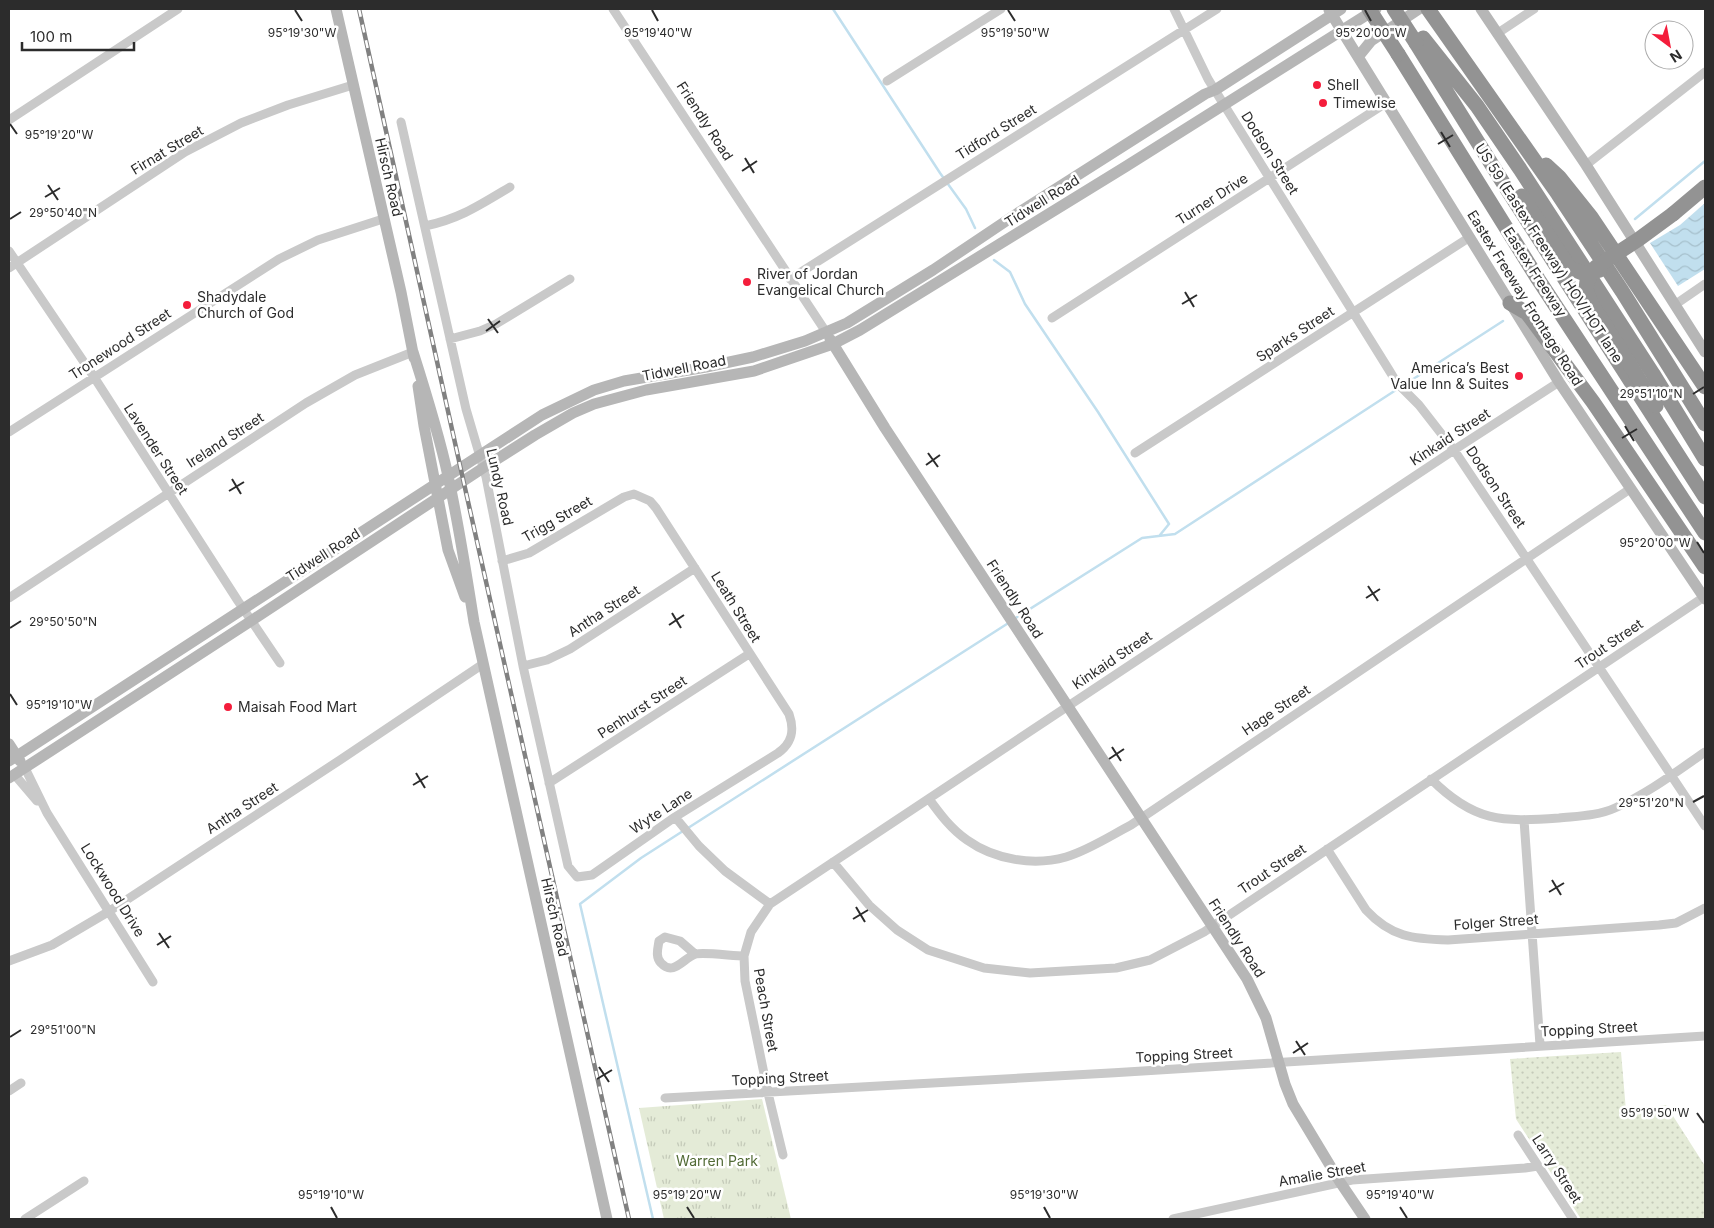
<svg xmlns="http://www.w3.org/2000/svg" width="1714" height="1228" font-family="Inter,sans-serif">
  <defs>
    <pattern id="grass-dots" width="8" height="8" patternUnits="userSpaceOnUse" patternTransform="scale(1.25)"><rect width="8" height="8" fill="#e4ebd7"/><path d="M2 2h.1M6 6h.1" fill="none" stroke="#c4cab9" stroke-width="1.8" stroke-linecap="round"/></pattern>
    <pattern id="park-tufts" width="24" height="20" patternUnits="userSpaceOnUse" patternTransform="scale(1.25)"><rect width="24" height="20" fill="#e4ebd7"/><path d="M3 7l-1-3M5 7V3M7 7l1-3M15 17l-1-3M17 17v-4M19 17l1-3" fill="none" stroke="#c4cab9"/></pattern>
    <pattern id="water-waves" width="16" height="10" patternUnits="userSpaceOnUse" patternTransform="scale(1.25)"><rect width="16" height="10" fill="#c1dfee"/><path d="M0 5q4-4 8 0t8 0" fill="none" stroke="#a6c0cc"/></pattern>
  </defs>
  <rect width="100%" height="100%" fill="#fff"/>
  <path fill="url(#grass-dots)" d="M1621,1052L1626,1111L1666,1105L1705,1166V1219H1581L1516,1119L1510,1059Z"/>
  <path fill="url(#park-tufts)" d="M762,1099L791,1219H664L639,1108Z"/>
  <path fill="#e4ebd7" d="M675,1141L678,1152L660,1156L657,1145Z
    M744,1210L763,1215L764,1219H735Z"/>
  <path fill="url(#water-waves)" d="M1705,203V269L1678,286L1650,243L1680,225Z"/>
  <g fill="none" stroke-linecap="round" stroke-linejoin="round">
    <path stroke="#c1dfee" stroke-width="2.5" d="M833,9L940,173L966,209L975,228
      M1635,219L1705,161
      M994,260L1010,272L1025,304L1098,412L1169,524L1160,535
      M1404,385L1503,321
      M1014,619L1142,538L1175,534L1399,388
      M688,828L1010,622
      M653,1219L580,904L641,858L683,831"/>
    <path stroke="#c9c9c9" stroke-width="9" d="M613,9L826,332
      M1174,9L1208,79L1389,370L1397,383L1419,405L1454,450L1705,826
      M1498,33L1534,9
      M887,81L1001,9
      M9,120L178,9
      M401,122L466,409L486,477L523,666L568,866L577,877L592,875L675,817L778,753C792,743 795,731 789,714L656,508L650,501L634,494L624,497L529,553L502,561
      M1586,165L1705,72
      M425,226C459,219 480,205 510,187
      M9,251L94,377L238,601L280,663
      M9,268L185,152L241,123L288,105L353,85
      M790,279L1217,9
      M1676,304L1705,284
      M1052,318L1386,103
      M450,339L480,331L496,324L570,279
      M9,432L279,259L318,240L383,219
      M1135,453L1470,237
      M9,598L306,403L355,375L413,352
      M523,666L547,660L570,649L695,568
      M25,768L47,813L153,982
      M14,774L37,801
      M1431,779C1474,822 1501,822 1559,818C1578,816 1597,816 1615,808C1647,794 1676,772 1705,752
      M549,783L749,654
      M929,799C940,814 951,829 967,840C995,860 1034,866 1066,857C1089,850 1110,836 1131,825L1630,489
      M675,817L699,846L725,871L770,904
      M1524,820L1540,1045
      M1327,849L1366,910C1391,937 1413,939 1448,940L1659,925L1676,923L1705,908
      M833,862L869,905L897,930L928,950L984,968L1030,973L1116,968L1150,960L1204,932L1704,597
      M695,954L680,941L665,937L659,941C658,948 655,957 661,963C674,977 684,957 696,954C704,952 734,956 744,956
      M9,961L52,945L108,912L340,760L483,664
      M9,1091L21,1083
      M665,1098C1012,1080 1358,1058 1705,1036
      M1518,1135L1573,1219
      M783,1155L768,1093L745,981L744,956L751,932L770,904L1454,450L1559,382
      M25,1219L84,1181
      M1173,1219L1352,1180L1525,1168L1538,1166"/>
    <path stroke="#b6b6b6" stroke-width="11" d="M336,9L401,292L414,358
      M1481,9L1586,165L1705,352
      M1329,10L1559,382L1705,599
      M1358,57L1371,41L1419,9
      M830,339L885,428L1247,979L1266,1018L1285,1084L1293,1104L1340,1182L1365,1219
      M413,352C426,393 439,434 448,476C459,525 466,573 474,622L607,1219
      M418,386L424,426L448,550L465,597
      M9,744L20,761
      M9,761L542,415L594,390L624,381L706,367L753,357L805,341L847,323L933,270L1018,213L1205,94L1215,90L1341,9
      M9,778L251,621L483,468L535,435L573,413L594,404L646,390L754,371L833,344L860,330L1125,167L1376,9"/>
    <path stroke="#939393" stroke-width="15" d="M1428,9L1558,194L1622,291L1705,424
      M1423,38L1477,106L1520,169L1653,374L1705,459
      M1416,43L1507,189L1705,497
      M1398,54L1538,279L1705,533
      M1546,165L1559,177L1591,217L1705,387
      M1673,214L1705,187
      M1510,303L1527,313L1593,402L1705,567"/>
    <g stroke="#818181" stroke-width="4.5">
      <path id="rail" d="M359,9L465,488L629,1219"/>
    </g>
    <use href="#rail" stroke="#fff" stroke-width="2.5" stroke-dasharray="8" stroke-linecap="butt"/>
    <path stroke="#939393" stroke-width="15" d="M1369,9L1398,54
      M1394,9L1416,43
      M1522,196L1570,268L1585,274L1600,270
      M1656,406L1591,303L1586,289L1587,281L1596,267L1639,239L1673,214"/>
  </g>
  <path fill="none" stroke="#2c2c2c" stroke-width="2" d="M295,10L302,21M652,10L658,21M1008,10L1015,21M1365,10L1371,21M10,124L17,134M1441,132L1450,147M1438,144L1453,135M745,158L754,173M742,171L757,161M48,185L58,200M45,197L60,188M10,219L21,212M1185,292L1194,307M1182,304L1197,295M488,319L498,333M486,331L500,321M1693,394L1704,387M1625,426L1634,441M1622,438L1637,429M928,453L938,467M926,465L940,455M232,479L241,494M229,491L244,482M1697,542L1704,553M1368,586L1378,601M1366,598L1380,589M672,613L681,628M669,625L684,615M10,628L21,621M10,694L17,705M1112,747L1121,761M1109,759L1124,749M416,773L425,788M413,785L428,776M1693,802L1704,796M1552,880L1561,895M1549,892L1564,883M856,907L865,922M853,919L868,910M159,933L169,948M157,945L171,936M10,1037L21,1030M1296,1041L1305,1055M1293,1053L1308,1043M599,1067L609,1082M597,1079L612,1070M1697,1113L1704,1123M331,1207L337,1218M687,1207L694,1218M1044,1207L1050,1218M1400,1207L1407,1218"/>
  <g fill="#f41d3b" stroke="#fff" stroke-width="2">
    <circle cx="1317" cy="85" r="5"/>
    <circle cx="1323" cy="103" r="5"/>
    <circle cx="747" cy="282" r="5"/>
    <circle cx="187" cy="305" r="5"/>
    <circle cx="1519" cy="376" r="5"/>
    <circle cx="228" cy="707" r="5"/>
  </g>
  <g text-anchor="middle" stroke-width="5" stroke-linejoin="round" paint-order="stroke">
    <g font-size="14" fill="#2c2c2c" stroke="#fff" text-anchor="start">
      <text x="1327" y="90">Shell</text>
      <text x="1333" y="108">Timewise</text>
      <text x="757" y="279">River of Jordan<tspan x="757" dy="16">Evangelical Church</tspan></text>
      <text x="197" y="302">Shadydale<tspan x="197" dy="16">Church of God</tspan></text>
      <text x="1509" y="373" text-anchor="end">America’s Best<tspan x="1509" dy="16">Value Inn &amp; Suites</tspan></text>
      <text x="238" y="712">Maisah Food Mart</text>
    </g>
    <g font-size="14" fill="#2c2c2c" stroke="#fff">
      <text transform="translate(705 121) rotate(57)" y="5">Friendly Road</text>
      <text transform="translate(996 132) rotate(-32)" y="5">Tidford Street</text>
      <text transform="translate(167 150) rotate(-31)" y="5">Firnat Street</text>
      <text transform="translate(1270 153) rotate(58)" y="5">Dodson Street</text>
      <text transform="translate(389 177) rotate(77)" y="5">Hirsch Road</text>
      <text transform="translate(1212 199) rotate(-33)" y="5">Turner Drive</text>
      <text transform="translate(1042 201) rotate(-32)" y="5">Tidwell Road</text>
      <text transform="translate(1549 253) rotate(57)" y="5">US 59 (Eastex Freeway) HOV/HOT lane</text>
      <text transform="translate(1535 272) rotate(57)" y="5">Eastex Freeway</text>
      <text transform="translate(1525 298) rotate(58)" y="5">Eastex Freeway Frontage Road</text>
      <text transform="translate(1295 334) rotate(-33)" y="5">Sparks Street</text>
      <text transform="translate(120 344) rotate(-33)" y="5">Tronewood Street</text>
      <text transform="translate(684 368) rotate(-11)" y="5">Tidwell Road</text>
      <text transform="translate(1450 437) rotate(-33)" y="5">Kinkaid Street</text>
      <text transform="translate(225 440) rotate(-33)" y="5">Ireland Street</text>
      <text transform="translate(156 449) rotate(57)" y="5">Lavender Street</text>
      <text transform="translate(500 487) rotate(77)" y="5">Lundy Road</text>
      <text transform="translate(1496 487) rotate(56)" y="5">Dodson Street</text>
      <text transform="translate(557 519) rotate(-30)" y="5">Trigg Street</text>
      <text transform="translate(323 555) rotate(-33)" y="5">Tidwell Road</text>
      <text transform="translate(1015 599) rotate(57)" y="5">Friendly Road</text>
      <text transform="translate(736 607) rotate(58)" y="5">Leath Street</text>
      <text transform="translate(604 611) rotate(-33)" y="5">Antha Street</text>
      <text transform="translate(1609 644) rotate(-34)" y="5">Trout Street</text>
      <text transform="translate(1112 660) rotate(-34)" y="5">Kinkaid Street</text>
      <text transform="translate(642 707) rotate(-33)" y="5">Penhurst Street</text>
      <text transform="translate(1276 710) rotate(-34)" y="5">Hage Street</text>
      <text transform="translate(242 808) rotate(-33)" y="5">Antha Street</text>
      <text transform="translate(661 811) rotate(-33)" y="5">Wyte Lane</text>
      <text transform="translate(1272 869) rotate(-34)" y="5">Trout Street</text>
      <text transform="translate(113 890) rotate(58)" y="5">Lockwood Drive</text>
      <text transform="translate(555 917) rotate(77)" y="5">Hirsch Road</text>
      <text transform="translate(1496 922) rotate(-4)" y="5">Folger Street</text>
      <text transform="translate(1237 938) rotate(57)" y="5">Friendly Road</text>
      <text transform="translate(766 1010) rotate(80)" y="5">Peach Street</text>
      <text transform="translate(1589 1029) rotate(-3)" y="5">Topping Street</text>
      <text transform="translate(1184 1055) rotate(-3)" y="5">Topping Street</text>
      <text transform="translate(780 1078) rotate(-3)" y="5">Topping Street</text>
      <text transform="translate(1557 1169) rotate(57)" y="5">Larry Street</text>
      <text transform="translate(1322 1174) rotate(-10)" y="5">Amalie Street</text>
    </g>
    <g font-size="14" fill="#526b36" stroke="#fff">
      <text x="717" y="1166">Warren Park</text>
    </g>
  </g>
  <g font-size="12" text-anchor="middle" fill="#2c2c2c" stroke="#fff" stroke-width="5" stroke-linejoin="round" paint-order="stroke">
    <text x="302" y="37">95°19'30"W</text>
    <text x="658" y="37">95°19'40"W</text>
    <text x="1015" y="37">95°19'50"W</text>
    <text x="1371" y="37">95°20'00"W</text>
    <text x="59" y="139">95°19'20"W</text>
    <text x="63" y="217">29°50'40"N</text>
    <text x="1651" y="398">29°51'10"N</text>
    <text x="1655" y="547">95°20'00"W</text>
    <text x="63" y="626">29°50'50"N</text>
    <text x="59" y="709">95°19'10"W</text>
    <text x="1651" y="807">29°51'20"N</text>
    <text x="63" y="1034">29°51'00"N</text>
    <text x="1655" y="1117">95°19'50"W</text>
    <text x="331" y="1199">95°19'10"W</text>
    <text x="687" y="1199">95°19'20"W</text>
    <text x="1044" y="1199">95°19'30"W</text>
    <text x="1400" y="1199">95°19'40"W</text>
  </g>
  <rect width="1714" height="1228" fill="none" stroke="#2c2c2c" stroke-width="20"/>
  <g transform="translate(1669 45) rotate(148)"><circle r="24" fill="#ffffff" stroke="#ababab"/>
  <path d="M0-4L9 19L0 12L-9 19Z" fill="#f41d3b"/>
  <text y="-8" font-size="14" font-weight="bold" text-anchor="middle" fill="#2c2c2c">N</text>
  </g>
  <path d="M22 42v8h112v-8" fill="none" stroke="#2c2c2c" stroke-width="2.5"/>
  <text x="30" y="42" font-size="15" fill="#2c2c2c" stroke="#ffffff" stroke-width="4" paint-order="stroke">100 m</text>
</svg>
